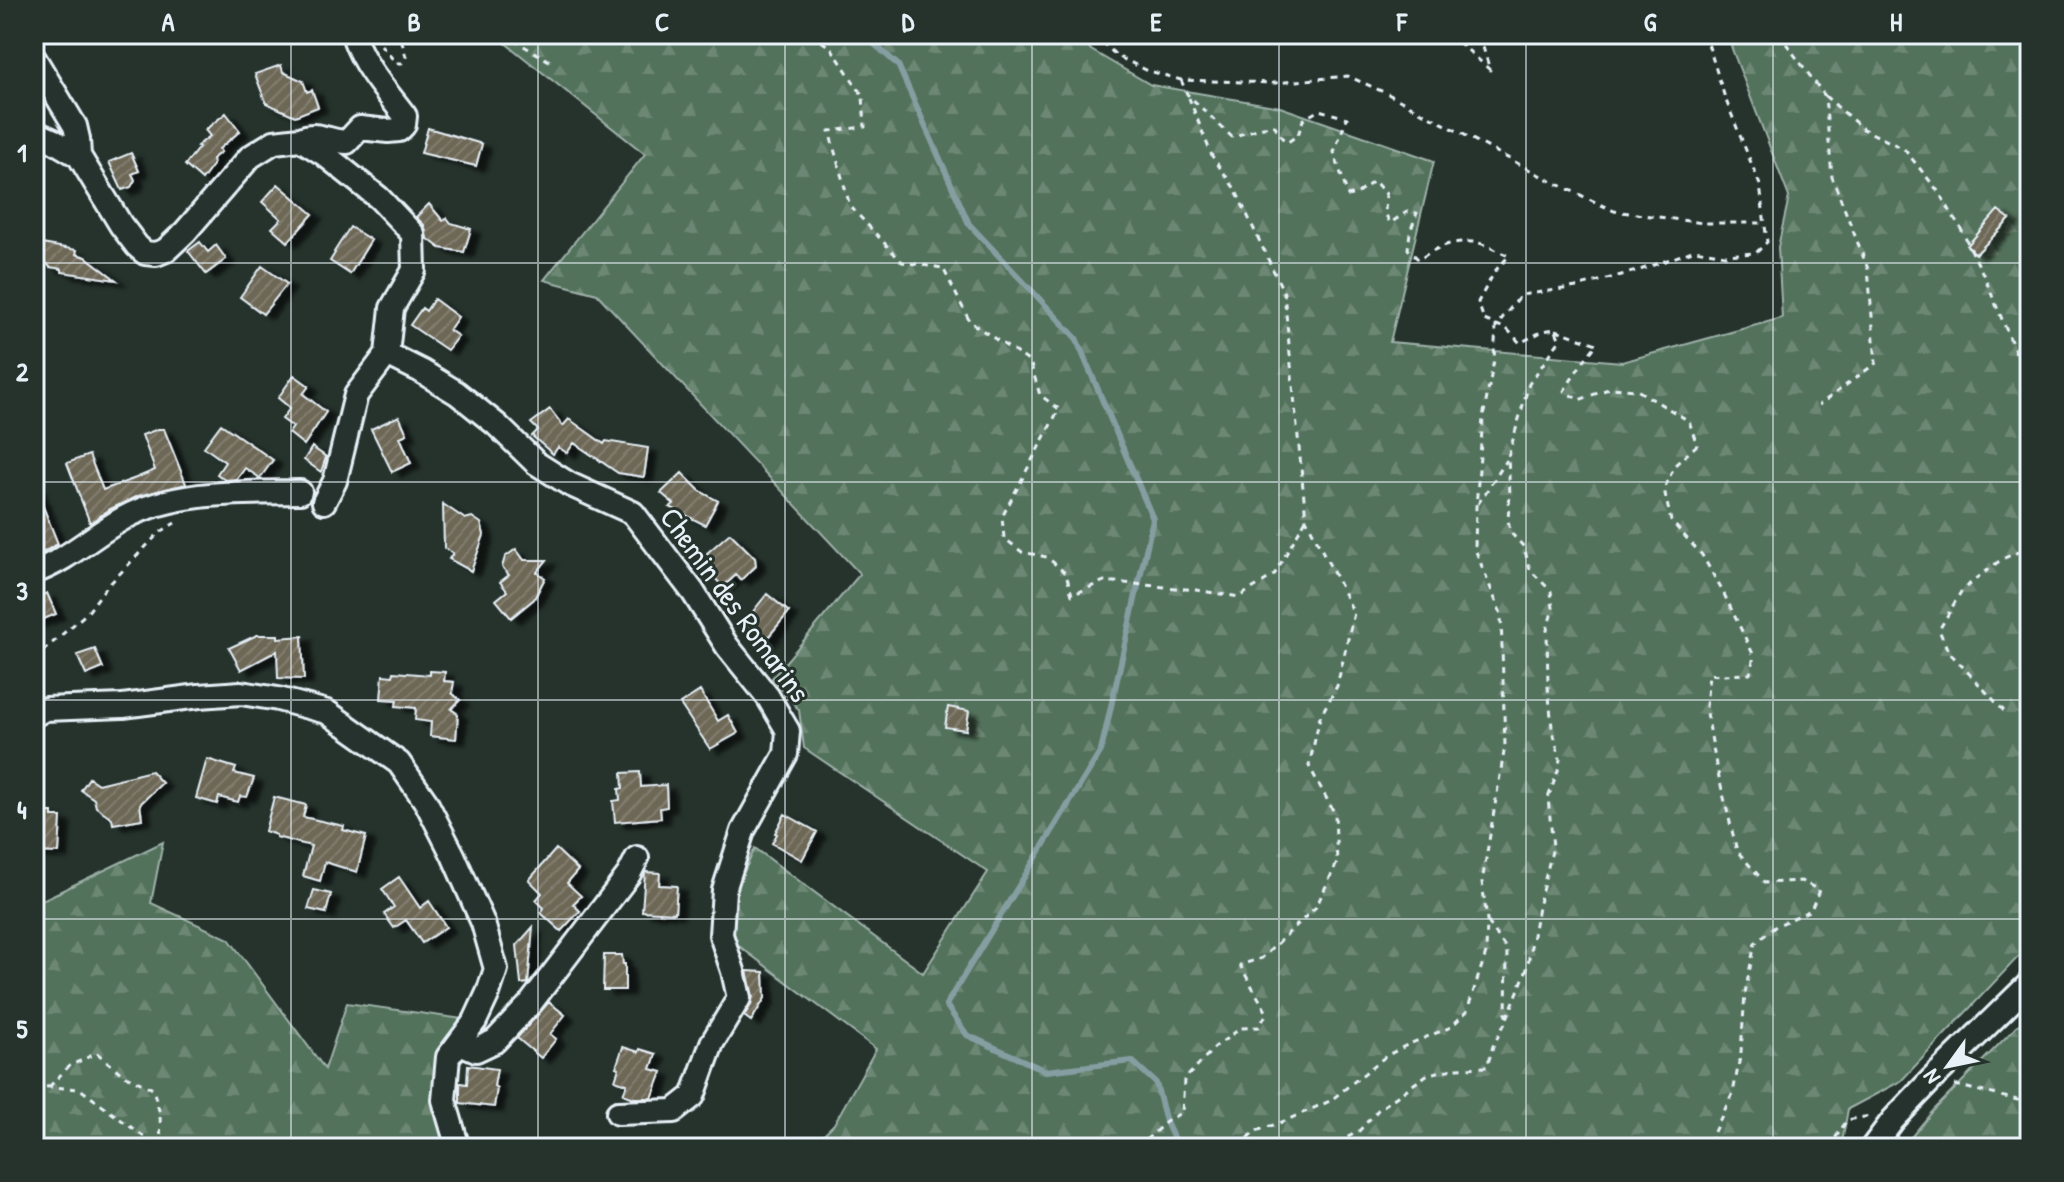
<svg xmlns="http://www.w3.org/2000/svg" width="2064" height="1182" font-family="'Patrick Hand',sans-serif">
  <defs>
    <pattern id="forest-firs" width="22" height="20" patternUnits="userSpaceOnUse" patternTransform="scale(2)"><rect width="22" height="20" fill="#53725b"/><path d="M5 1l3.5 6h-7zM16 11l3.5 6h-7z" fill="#6c8773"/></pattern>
    <pattern id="building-hatch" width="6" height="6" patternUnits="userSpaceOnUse" patternTransform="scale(2)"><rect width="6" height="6" fill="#6d6756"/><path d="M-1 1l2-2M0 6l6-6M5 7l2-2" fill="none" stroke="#827d6f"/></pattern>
    <filter id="shadow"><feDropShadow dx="9" dy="5" stdDeviation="2" flood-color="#0009"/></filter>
  </defs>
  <rect width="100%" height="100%" fill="#26332d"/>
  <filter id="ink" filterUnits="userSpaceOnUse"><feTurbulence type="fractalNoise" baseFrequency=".0125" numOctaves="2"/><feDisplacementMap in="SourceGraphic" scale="16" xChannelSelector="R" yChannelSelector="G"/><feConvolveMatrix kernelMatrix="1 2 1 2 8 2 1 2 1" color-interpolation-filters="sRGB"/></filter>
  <g filter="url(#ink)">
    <path fill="url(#forest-firs)" stroke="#9eb2aa" stroke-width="2" d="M494,34H1078L1091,50L1151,85L1280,107L1434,161L1390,342L1622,362L1782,318L1778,247L1789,197L1732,49L1728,34H2030V952L2018,957L1901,1081L1848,1109L1841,1148H810L834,1124L876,1049L731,940L737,887L755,848L923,973L988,872L804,748L799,710L772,678L860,574L597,294L544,280L645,154Z
      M163,842L151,903L229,939L325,1069L347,1003L463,1019L444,1054L451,1148H34V904Z
      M2030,1013V1148H1902L1933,1111Z"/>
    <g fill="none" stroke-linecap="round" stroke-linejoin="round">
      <path stroke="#859ea2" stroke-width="6" d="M863,34L898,65L969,224L1076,338L1153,519L1101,751L946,1005L967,1035L1046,1071L1132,1061L1156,1083L1166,1122L1178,1148"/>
    </g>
    <path fill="url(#building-hatch)" stroke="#e8f1f8" stroke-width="2" filter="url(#shadow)" d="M281,65L283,72L303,81L307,92L312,90L318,107L295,116L266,103L255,74Z
      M226,113L240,131L219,149L221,152L212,159L213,165L202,180L185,165L199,147L197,146L210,136L205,130Z
      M428,128L482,144L476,166L421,153Z
      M131,153L139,171L132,174L135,180L131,187L122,190L109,162Z
      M278,184L313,214L288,242L272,228L281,219L262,202Z
      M429,204L443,221L447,218L451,223L471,229L464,252L440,248L427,238L424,225L416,217Z
      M1998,210L2010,219L1976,254L1967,246Z
      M350,227L371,240L350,274L330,261L335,253L334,252Z
      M200,242L208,252L216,245L226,259L206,274L188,251Z
      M42,244L77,250L76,254L86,257L116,280L62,272V269L50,267L40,257Z
      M262,266L287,284L263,314L240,297Z
      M434,299L458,317L449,330L458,336L447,350L410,325L422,308L426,311Z
      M294,375L309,386L303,394L326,412L304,445L289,433L293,427L282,419L290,408L278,398Z
      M550,409L563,426L569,419L604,444L606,441L648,448L644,477L618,473L574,443L567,453L558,447L553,454L532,436L538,430L531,423Z
      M399,416L407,434L400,437L411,463L392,472L371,429Z
      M221,424L273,460L260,478L245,468L237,479L225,480L217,474L225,462L204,447Z
      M158,429H164L186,484L138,496L110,509L90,523L67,463L89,455L103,490L136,478L155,470L142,435Z
      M312,447L326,457L321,472L304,460Z
      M682,473L700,491L718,501L705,525L670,507L674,504L661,493Z
      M34,484L58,544L38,555L34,546Z
      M443,504L465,519L472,517L481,523L484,535L471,571L449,559L453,553L444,548Z
      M730,533L755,558L756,566L741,580L736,575L723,587L705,567L712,559L707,553Z
      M516,549L524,560H547L537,572L545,578L534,599L511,618L496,600L507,591L500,582L509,575L502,567L505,557Z
      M47,593L56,614L34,623V598Z
      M767,594L789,612L764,642L743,624Z
      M257,635H278V638L304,636L302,637L304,679L278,678L277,651L241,670L229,648Z
      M95,649L103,668L86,675L77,655Z
      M430,671L445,672L444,681L454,682L452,693L460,700L451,709L458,714L456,739L430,736L431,722L415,720L416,708L396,706L397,700L381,699L383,675L393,676L394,672L430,675Z
      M700,691L718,721L728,715L738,733L710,749L680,704Z
      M948,707L969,711L966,730L945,727Z
      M207,759L236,768L234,773L254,778L247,797L240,796L238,802L219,797L217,804L196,798Z
      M151,771L162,783L140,804L142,819L113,824L112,818L96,807L94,799L81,790L89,778L98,784Z
      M640,772L641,787L666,785L667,807L660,808L661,818L615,822L613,801L620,800L619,789L623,788L622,773Z
      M274,797L306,805L303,817L344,826L343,830L366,836L357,872L325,862L320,881L303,876L311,846L276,837V835L265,831Z
      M34,812H52V817H61L59,853L34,852Z
      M785,814L817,832L802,860L772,843L777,834L775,833Z
      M556,849L578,870L567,883L581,896L573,904L580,911L561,931L541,913L544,908L536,900L542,893L529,880Z
      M645,872L660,873L659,885L677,886L675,913L642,911Z
      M399,877L420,908L429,901L446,927L422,943L406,920L394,928L384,914L394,907L382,889Z
      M314,890L331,894L326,913L308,909Z
      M533,927L528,983L521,984L517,945Z
      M604,955H622L623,964H625V990H603Z
      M747,971L764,972L765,998L751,1021L744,1016L751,1005L753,996Z
      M549,1002L565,1015L550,1034L556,1039L541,1058L517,1038Z
      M623,1047L639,1052L640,1049L656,1054L651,1069L662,1072L652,1098H634L623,1094L627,1084L615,1080L619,1068L616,1067Z
      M468,1065L497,1069L494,1086L497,1088L494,1107L460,1103V1083L467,1084Z"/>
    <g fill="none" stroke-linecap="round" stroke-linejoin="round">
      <g stroke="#e8f1f8" stroke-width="28">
        <path id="minor" d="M34,58L75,126L78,139L79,156
          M34,132L52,140L79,156L121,225L137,246L145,253L156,254L166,250L185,232L250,157L274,142L300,139L324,154L379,198L413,234L414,270L392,308L387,354
          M301,139C317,131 330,142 347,142L360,128L388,131L399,130L404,125L405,116C387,92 365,68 355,40L359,34
          M387,354L421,371L457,393L497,425L536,463L569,484L633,513L693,592L727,646L768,697L788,731L786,754L743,831L724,890L721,935L733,971L739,998L712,1043L693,1096L674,1111L618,1113
          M324,502L335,481L356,395L387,354
          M34,572C68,560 93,535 124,518C175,490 243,493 300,492
          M34,715L45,709L123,706L199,696L241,693L278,699L327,712L399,763L426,802L453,855L483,923L496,969L488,993L475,1021L448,1057L444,1100L458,1148
          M460,1043L476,1050L495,1041L530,1004L629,874L637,858
          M1872,1148L1893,1120L1932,1079L2030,983"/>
      </g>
      <path stroke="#e8f1f8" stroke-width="3" stroke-dasharray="6 6" stroke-linecap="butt" d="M503,34L553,63
        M812,34L832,49L863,96L865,127L829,131L850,206L902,262L943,268L970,322L1030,362L1040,395L1059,409L1002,517L1004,538L1022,552L1047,557L1066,574L1072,595L1104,581L1196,590L1239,597L1274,575L1306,519
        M1093,34L1117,56L1146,70L1181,80L1275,83L1348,76L1388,94L1545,178L1614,211L1703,223H1766
        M1450,34L1490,70L1479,34
        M1779,34L1825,96L1832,177L1868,269L1876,363L1819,405
        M381,45L396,63H402L406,57L400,34
        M1181,80L1187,94L1232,137L1263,127L1275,126L1282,138L1288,142L1298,135L1303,120L1319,110L1347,118L1334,152L1348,196L1358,193L1374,181L1386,194L1385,213L1390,223L1407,212L1417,213L1410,232L1408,249L1419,260C1434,248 1453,240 1473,242C1485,243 1498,252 1509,256L1495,271L1478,302L1484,320L1507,329L1520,343L1543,331L1555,329L1560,340L1529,384L1508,457L1510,494L1508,519L1510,532L1524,547L1530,570L1551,591L1553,608L1547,630L1548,686L1552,727L1560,759L1558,771L1548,798L1553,847L1538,907L1527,969L1506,1021L1493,1046L1487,1067L1458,1068L1428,1074L1378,1110L1359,1131L1328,1148
        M1825,96L1863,129L1904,149L1938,191L1960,227L1984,276L2016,353L2030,374
        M1556,330L1597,344L1582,363L1564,391L1579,400L1611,388L1637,390L1689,421L1697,445L1675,465L1664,489L1671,521L1702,555L1723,592L1754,656L1750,674L1722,675L1709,674L1706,707L1716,765L1737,851L1765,883L1801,881L1819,890L1811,910L1776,926L1755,943L1745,993L1741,1052L1733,1093L1706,1148
        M1478,504L1507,460
        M34,659L88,612L103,591L159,533L175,523
        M2004,711L1948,651L1939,630L1962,590L2002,559L2030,547
        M1488,922L1507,950L1506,1017
        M1955,1085L2030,1103
        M34,1086L80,1089L159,1148
        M49,1087L69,1066L97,1053L122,1074L153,1089L160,1114L161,1148
        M1137,1148L1166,1122L1182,1112L1184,1080L1215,1047L1241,1028L1259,1027L1267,1013L1240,965L1262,958L1316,907L1337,863L1335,814L1309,766L1320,717L1337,686L1354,613L1306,519L1284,293L1235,189L1212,156L1189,98
        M1241,1148L1253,1132L1282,1122L1330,1101L1386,1056L1407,1045L1451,1027L1467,1011L1486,953L1487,920L1482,882L1505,746L1501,614L1475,549L1476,507L1483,418L1494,360L1496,326L1521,295L1577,287L1640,270L1695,250L1725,255L1756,253L1767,242L1760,185L1725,98L1705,34
        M1829,1148L1847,1120L1870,1116"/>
      <use href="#minor" stroke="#26332d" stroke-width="22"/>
    </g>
  </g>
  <path fill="none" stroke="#e8f1f8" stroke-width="2" stroke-opacity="0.55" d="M291,34V1148M538,34V1148M785,34V1148M1032,34V1148M1279,34V1148M1526,34V1148M1773,34V1148M34,263H2030M34,482H2030M34,700H2030M34,919H2030"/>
  <g text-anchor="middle" stroke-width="6" stroke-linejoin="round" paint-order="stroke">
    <g font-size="30" fill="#e8f1f8" stroke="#26332d">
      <text transform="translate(735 605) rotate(54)" y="10">Chemin des Romarins</text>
    </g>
  </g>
  <rect width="2064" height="1182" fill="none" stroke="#26332d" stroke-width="88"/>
  <g transform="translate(1948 1066) rotate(237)" stroke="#26332d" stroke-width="6" paint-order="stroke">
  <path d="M0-6L14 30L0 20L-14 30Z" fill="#e8f1f8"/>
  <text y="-12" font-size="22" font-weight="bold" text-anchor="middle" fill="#e8f1f8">N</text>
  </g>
  <rect x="44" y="44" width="1976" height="1094" fill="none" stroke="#e8f1f8" stroke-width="3"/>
  <g font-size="26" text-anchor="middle" font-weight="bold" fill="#e8f1f8">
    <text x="168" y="31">A</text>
    <text x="414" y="31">B</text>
    <text x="662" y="31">C</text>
    <text x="908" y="31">D</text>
    <text x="1156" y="31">E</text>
    <text x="1402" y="31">F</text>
    <text x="1650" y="31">G</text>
    <text x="1896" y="31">H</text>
    <text x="22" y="162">1</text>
    <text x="22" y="381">2</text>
    <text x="22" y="600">3</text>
    <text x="22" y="819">4</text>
    <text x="22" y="1038">5</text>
  </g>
</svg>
